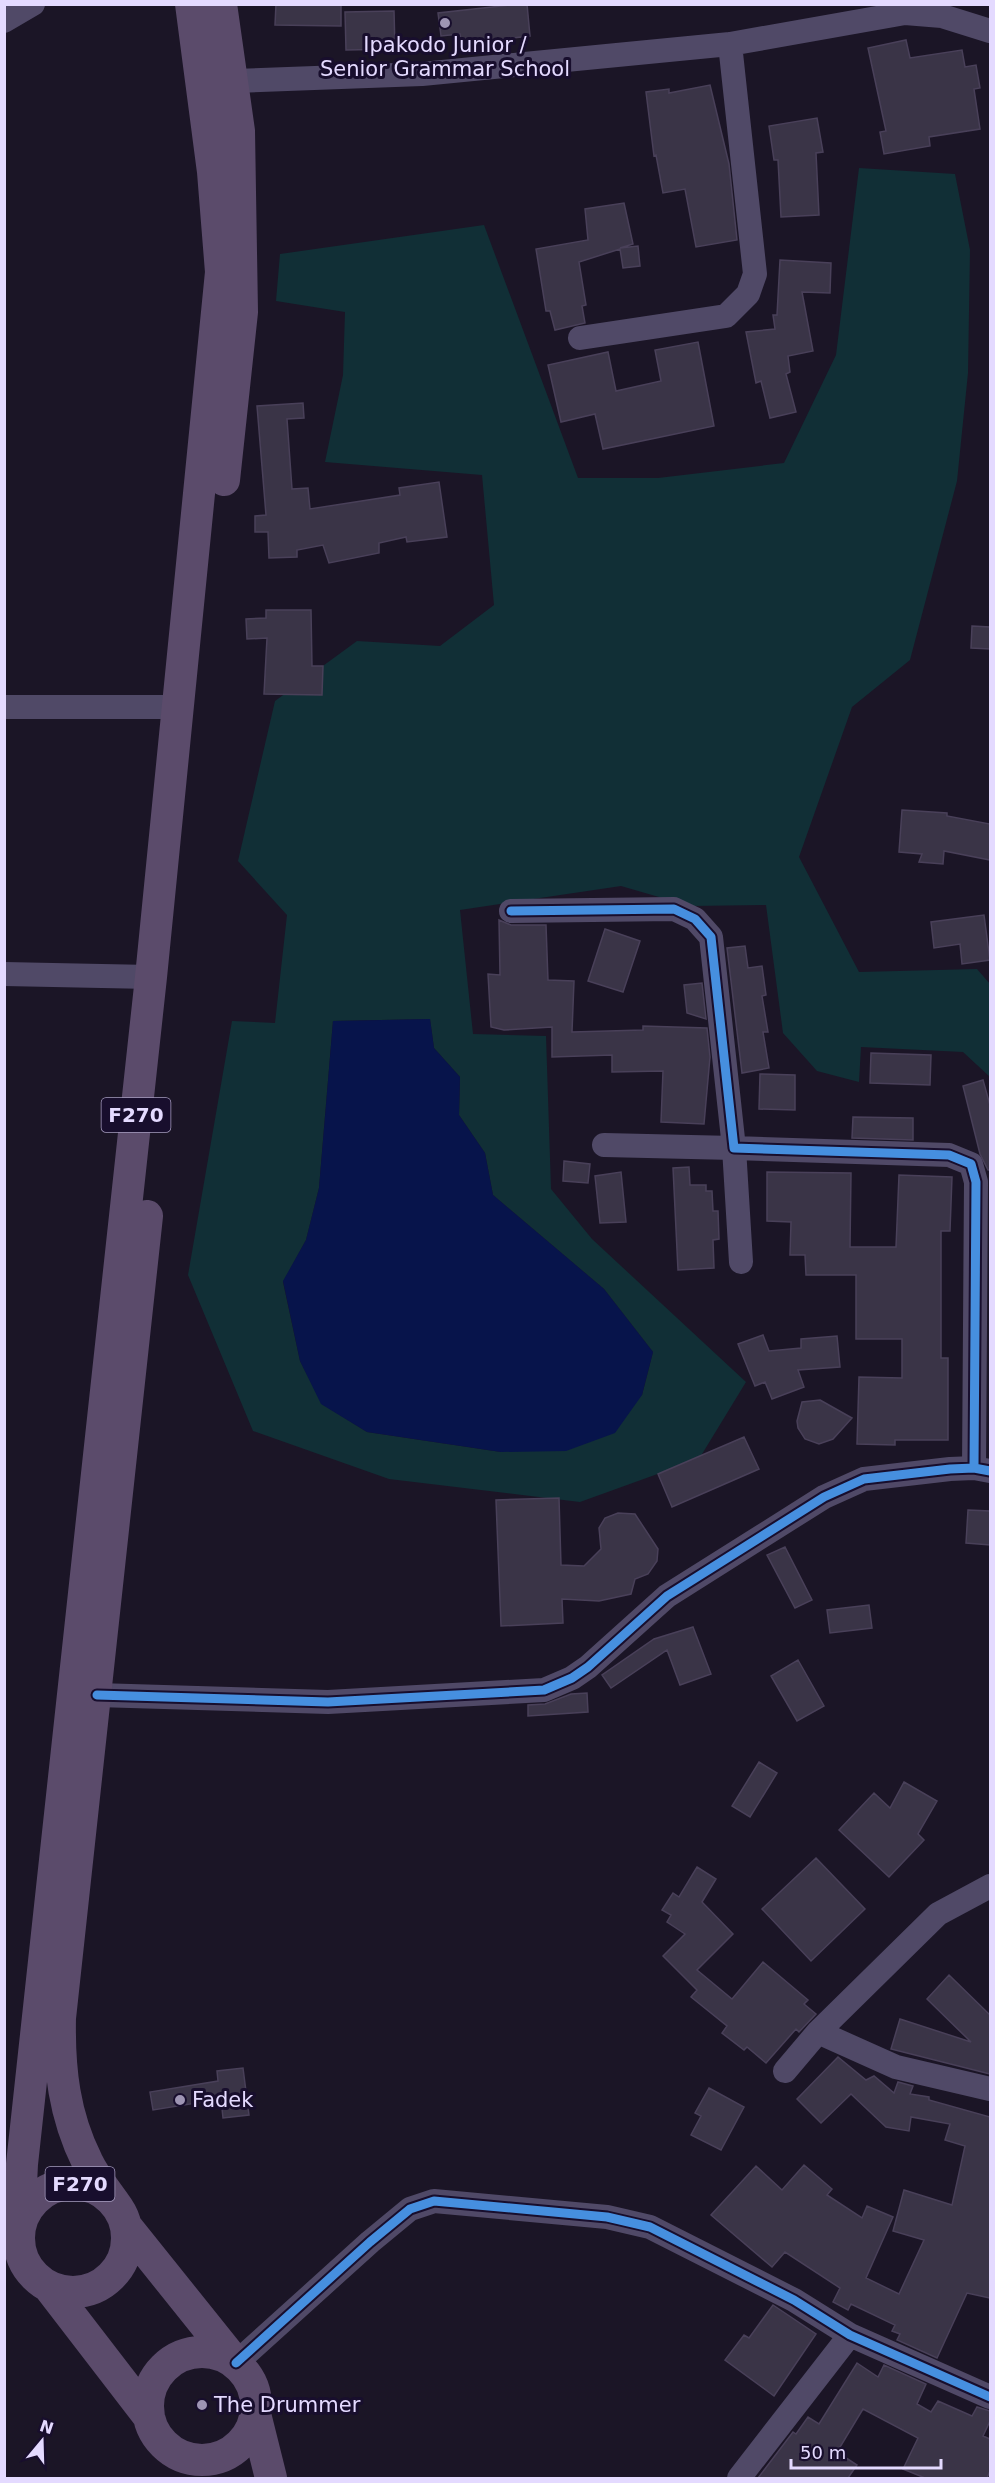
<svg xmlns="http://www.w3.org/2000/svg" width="995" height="2483" font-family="'DejaVu Sans',sans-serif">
  <rect width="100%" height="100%" fill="#1b1526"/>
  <path fill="#112f36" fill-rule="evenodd" d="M859,168L955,174L970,250L968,373L957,481L910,660L852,707L799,857L859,972L977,969L990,984V1077L963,1052L861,1047L859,1082L817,1071L783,1033L766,905L690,906L621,886L460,910L473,1034L546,1036L551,1189L592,1239L746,1382L699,1459L580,1502L389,1479L253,1431L188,1275L232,1021L275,1023L287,915L238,861L275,701L357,641L440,646L494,605L482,475L325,462L343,375L345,312L276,301L280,254L484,225L578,478H658L784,463L836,355ZM430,1019L434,1048L460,1077L459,1115L485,1153L493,1195L604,1289L653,1352L642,1395L501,1452L367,1432L322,1404L300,1361L283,1282L306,1240L319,1188L333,1021Z"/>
  <path fill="#07144b" d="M430,1019L434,1048L460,1077L459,1115L485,1153L493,1195L604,1289L653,1352L642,1395L615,1433L566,1451L501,1452L367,1432L321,1404L300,1361L283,1281L306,1240L319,1188L333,1021Z"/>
  <path fill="#3a3447" stroke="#494059" stroke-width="1.5" d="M276,4H341V26L275,25Z
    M518,4H527L530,36L461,44L460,34L441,36L438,13Z
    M394,11L395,49L346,50L345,12Z
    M906,40L910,58L962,50L965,67L976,65L980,88L974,89L980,129L929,137L930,146L884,154L880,132L886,131L868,48Z
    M710,85L729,164L737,240L696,247L685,189L663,193L656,155L654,156L646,92L669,89V93Z
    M817,118L823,152L816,153L819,215L781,217L778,160H774L769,126Z
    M624,203L633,244L620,248L638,246L640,266L623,268L620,249L579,262L586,305L582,306L585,323L555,330L550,311H546L536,249L588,240L585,209Z
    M780,260L831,263L830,293L802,292L813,351L788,356L790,372L786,374L796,412L770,418L761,381L756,383L746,332L775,329L773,315H777Z
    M698,342L714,426L603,449L595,414L561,422L548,365L608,352L616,391L661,381L655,350Z
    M303,403L304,418L287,419L292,489L308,488L310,509L400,495L399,488L439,482L447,537L407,542L406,537L379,543V553L329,563L323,545L297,550V557L269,558L268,532H255V516L266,515L257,406Z
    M266,610H311L312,666H323L322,695L264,694L267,638L247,639L246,619L266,618Z
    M972,626L990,627V649L971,648Z
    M902,810L947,813V816L990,824V860L944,851L943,864L919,862L922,854L899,852Z
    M984,915L990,960L962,964L960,944L934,948L931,922Z
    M499,920L511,925H546L548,980L574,981L572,1032L643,1030V1026L707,1028L710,1057L704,1124L661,1122L663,1071L612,1072V1055L552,1057V1027L504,1030L491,1027L488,974L500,975Z
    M605,929L640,941L623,992L588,981Z
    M745,946L748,968L762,966L766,995L762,996L768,1032H763L769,1068L742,1073L727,948Z
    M702,983L706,1019L687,1013L684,985Z
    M871,1053L931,1055L930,1085L870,1083Z
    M760,1074L795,1075V1110L759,1109Z
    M983,1080L990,1105V1170H988L980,1154L963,1086Z
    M853,1117L913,1118V1140L852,1138Z
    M564,1161L590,1164L588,1183L563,1181Z
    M689,1167L690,1185H706V1191H712L713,1211H718L719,1239L713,1240L714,1268L678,1270L673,1168Z
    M621,1172L626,1222L600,1223L595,1176Z
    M767,1172L851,1173L850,1247H896L899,1175L952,1177L950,1231H941V1358H948V1440H895V1445L857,1444L859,1377L902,1378V1339H856V1275H806L805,1255H790L791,1222L767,1221Z
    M763,1335L769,1351L801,1348V1339L837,1336L840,1367L798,1370L804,1387L772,1399L765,1382L755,1386L738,1344Z
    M820,1400L852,1418L833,1439L819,1444L805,1439L798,1428L797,1421L802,1402Z
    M744,1437L759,1469L672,1507L658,1474Z
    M559,1498L561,1565L584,1566L601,1549L599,1528L605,1518L618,1513L635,1514L658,1549L657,1561L648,1574L635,1579L631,1594L599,1601L562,1599L563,1623L501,1626L496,1500Z
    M968,1510L990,1511V1545L966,1543Z
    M785,1547L812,1600L795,1608L767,1555Z
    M869,1605L872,1628L830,1633L827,1610Z
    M693,1627L711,1674L680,1685L667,1650L611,1688L602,1675L654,1639Z
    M798,1660L824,1706L797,1721L771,1676Z
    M587,1693L588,1712L528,1716V1705L545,1704L571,1694Z
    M759,1762L777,1773L750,1817L732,1806Z
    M904,1782L937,1801L918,1834L924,1840L889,1877L839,1830L874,1793L890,1808Z
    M816,1858L865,1909L811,1961L762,1909Z
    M697,1867L716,1879L702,1902L733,1934L697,1970L732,1999L763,1962L808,2000L804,2004L816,2014L799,2032L796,2029L766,2063L747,2047L744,2050L722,2033L727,2026L691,1997L697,1990L663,1956L685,1934L667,1922L671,1915L662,1910L673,1893L679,1897Z
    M949,1975L990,2015V2074L891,2049L900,2019L971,2042L927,1999Z
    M838,2057L866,2080L874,2076L894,2093L898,2082L913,2086L910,2094L929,2097V2100L990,2117V2298L967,2293L937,2358L897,2340L900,2334L892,2331L895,2325L851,2304L848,2310L833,2302L840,2288L785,2252L772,2267L711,2215L756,2166L782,2190L804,2165L832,2189L827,2195L862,2218L867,2206L893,2217L866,2278L899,2294L924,2240L893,2231L904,2190L952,2205L965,2146L945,2140L950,2124L911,2117L909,2131L886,2127L851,2094L821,2123L797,2099Z
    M243,2068L249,2115L223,2118L221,2099L153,2110L150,2092L218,2081L217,2071Z
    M709,2088L744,2107L721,2150L691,2135L701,2116L695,2113Z
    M773,2305L816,2334L774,2396L725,2360L744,2335L749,2338Z
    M857,2363L878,2377L884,2365L926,2384L917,2404L931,2412L938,2401L972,2416L977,2407L990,2411V2421L983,2436L990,2439V2471L987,2478H925L903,2469L918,2438L863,2409L837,2452L857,2465L848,2478H758L793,2432L796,2434L808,2417L819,2424Z"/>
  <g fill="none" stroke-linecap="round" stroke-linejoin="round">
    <path stroke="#504967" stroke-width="24" d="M4,21L33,4
      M234,81L422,74L730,44L905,13L942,16L990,31
      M580,338L726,316L748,294L755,274L730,44
      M4,707H179
      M511,911L674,909L695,919L711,937L734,1148L949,1155L971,1164L976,1182L974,1468
      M4,974L151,977
      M604,1145L734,1148L741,1262
      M97,1695L328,1702L544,1690L572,1678L588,1667L667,1596L824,1497L864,1479L950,1469L974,1468L990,1471
      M818,2032L896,2067L990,2089
      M785,2071L818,2032L938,1914L990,1886
      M236,2363L370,2242L410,2209L434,2201L607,2217L650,2227L794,2300L850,2335L990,2397
      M739,2478L850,2335"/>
    <path stroke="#5b4b6b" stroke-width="32" d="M221,4L239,131L242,312L224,480
      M19 2238a54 54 0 1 1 108 0a54 54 0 1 1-108 0Z
      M118,2208C108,2193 95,2178 87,2161C64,2115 59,2069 60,2018L147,1216
      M19,2225L22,2164L151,977L221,272L213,172L191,4
      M126,2226L235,2362
      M49,2287L149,2417
      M148 2406a54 54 0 1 1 108 0a54 54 0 1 1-108 0Z
      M256,2418L271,2478"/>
    <g stroke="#180e2d" stroke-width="13">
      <path id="cycleway" d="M511,911L674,909L695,919L711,937L734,1148L949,1155L971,1164L976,1182L974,1468
        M97,1695L328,1702L544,1690L572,1678L588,1667L667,1596L824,1497L864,1479L950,1469L974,1468L990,1471
        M236,2363L370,2242L410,2209L434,2201L607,2217L650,2227L794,2300L850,2335L990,2397"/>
    </g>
    <use href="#cycleway" stroke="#468fdf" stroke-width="9"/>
  </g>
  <g fill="#9e95b3" stroke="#180e2d" stroke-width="2">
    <circle cx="445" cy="23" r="6"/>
    <circle cx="180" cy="2100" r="6"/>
    <circle cx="202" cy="2405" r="6"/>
  </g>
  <g text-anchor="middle" stroke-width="6" stroke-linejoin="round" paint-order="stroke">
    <g fill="#180e2d" stroke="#a79dc0" stroke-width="1.5">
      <rect x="101.5" y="1098" width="69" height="34" rx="4.5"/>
      <rect x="45.5" y="2167" width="69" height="34" rx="4.5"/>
    </g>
    <g font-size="20" font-weight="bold" fill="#e4daff">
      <text x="136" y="1122">F270</text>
      <text x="80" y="2191">F270</text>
    </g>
    <g font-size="21" fill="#e4daff" stroke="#180e2d" text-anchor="start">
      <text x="445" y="52" text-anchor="middle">Ipakodo Junior /<tspan x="445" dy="24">Senior Grammar School</tspan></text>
      <text x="192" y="2107">Fadek</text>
      <text x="214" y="2412">The Drummer</text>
    </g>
  </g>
  <rect width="995" height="2483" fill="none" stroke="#e4daff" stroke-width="12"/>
  <g transform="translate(42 2441) rotate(19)" stroke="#180e2d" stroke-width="4.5" paint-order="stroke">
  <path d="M0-4.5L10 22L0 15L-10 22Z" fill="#e4daff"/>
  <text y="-9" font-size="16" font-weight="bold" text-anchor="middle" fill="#e4daff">N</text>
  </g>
  <path d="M791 2459v9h150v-9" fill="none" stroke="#e4daff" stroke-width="3"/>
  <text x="800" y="2459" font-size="18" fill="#e4daff" stroke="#180e2d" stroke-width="4.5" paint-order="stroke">50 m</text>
</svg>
